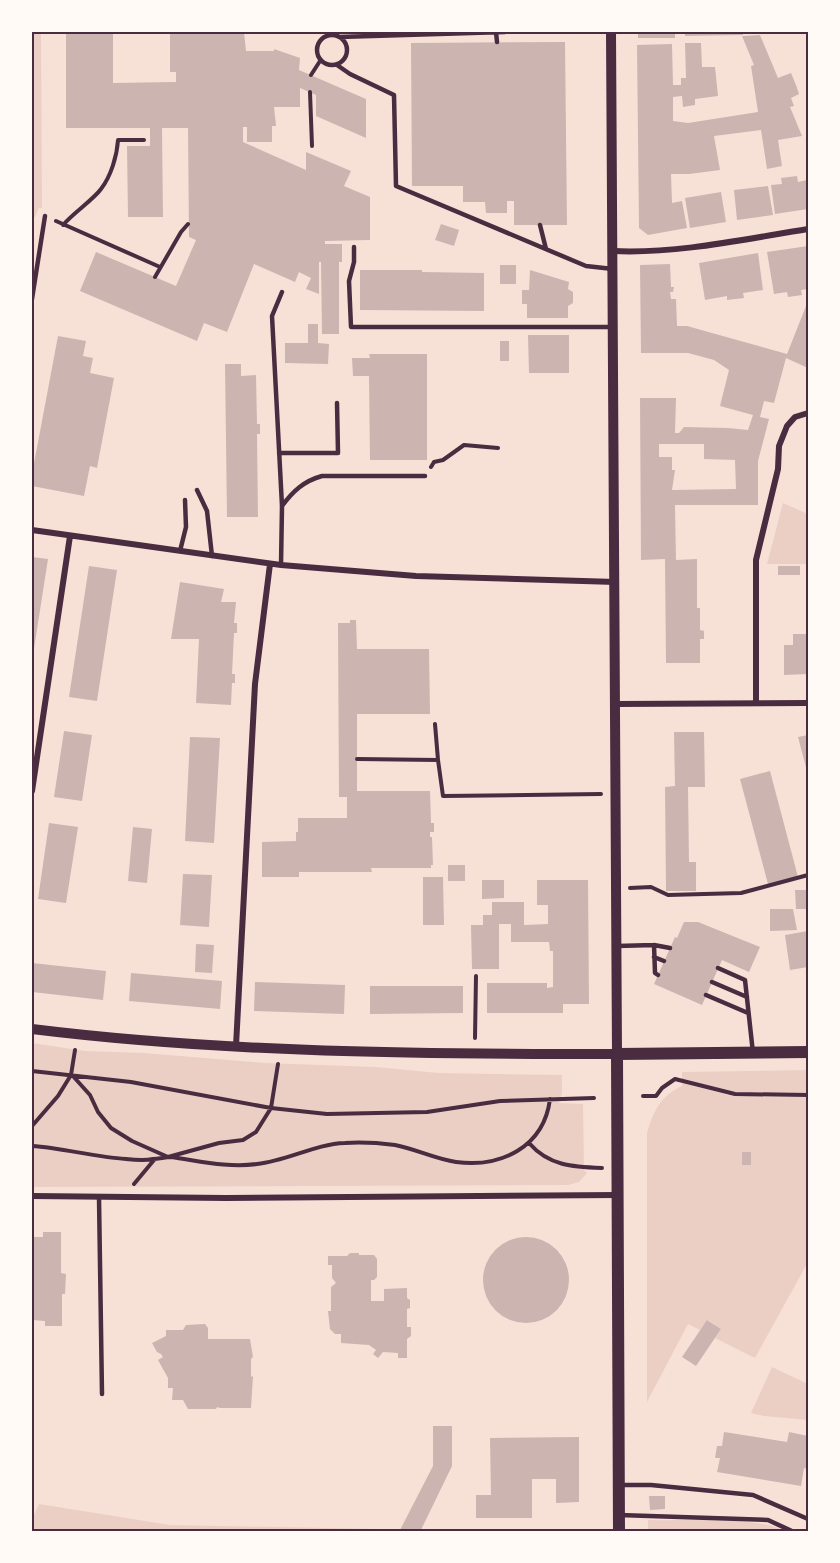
<svg xmlns="http://www.w3.org/2000/svg" width="840" height="1563" font-family="Literata,serif">
  <rect width="100%" height="100%" fill="#f7e1d7"/>
  <path fill="#ebcfc5" d="M32,32H41L42,208H39L35,217H32Z
    M783,503L808,514V564H767Z
    M32,1043L85,1051L144,1053L265,1063L376,1067L438,1073L562,1075V1093L559,1103L583,1104L584,1170L587,1173L579,1182L568,1185L32,1187Z
    M808,1070V1262L755,1358L715,1338L721,1329L708,1320L700,1330L688,1324L647,1402V1133C653,1112 661,1095 682,1086V1072Z
    M772,1367L808,1384V1420L764,1416L751,1413Z
    M39,1504L170,1525L379,1529L377,1532L32,1531V1519Z
    M648,1520C683,1521 757,1516 786,1531H648Z"/>
  <path fill="#ccb4b1" fill-rule="evenodd" d="M66,32H113V83L176,82V72H170V34H176V32H244L246,51H274V49L300,58L299,70L366,99V138L316,116V95L300,88V107H274L276,126H272V142H247V127H243V142L306,170V152L351,171L344,186L370,197V240L325,241V244H342V262H339V334H322L321,262H319V294L306,289L311,278L299,272L295,282L254,264L227,332L204,323L197,341L80,291L96,252L176,286L196,240L189,237L188,128H162L163,217H128L127,146H150V128H66Z
    M638,32H675V38H638Z
    M685,32H743V35L685,36Z
    M760,35L778,78L791,73L796,85L799,94L791,98L794,106L790,107L802,136L778,140L782,166L767,169L761,130L714,136L720,170L689,174H671L672,203L682,201L687,228L648,235L639,228L637,45L672,44L673,85H681V78H686L685,43H701L702,67H715L718,96L695,99V105L683,107L682,96L673,97V121L688,123L758,112L751,66L754,65L742,36Z
    M565,42L567,225H514V201H507V213H486L485,202H463V186H412L411,43Z
    M797,176L798,182L807,180L808,209L775,214L771,185L782,184L781,178Z
    M768,186L773,215L737,220L734,190Z
    M721,192L726,222L690,228L685,198Z
    M441,224L459,230L454,246L435,240Z
    M808,246V263H807L808,289L801,290L802,295L788,297L787,292L774,294L767,252Z
    M758,253L763,290L743,293L744,298L727,300V296L705,300L699,263Z
    M670,264L671,287H674L673,292H670L671,299H676L677,326H687L787,354L808,301V368L786,358L774,403L764,401L760,417L769,419L758,461V505H675L676,560L697,559V608H700V630L704,631V639H700V663H666L665,559L641,560L640,398H676L675,433H679L684,427L728,428L748,430L753,415L720,406L729,370L714,360L688,353H641L640,265ZM659,444H704V459L735,460L736,489L672,490L675,470H672V457H659Z
    M500,265H516V284H500Z
    M360,270H422V272L484,273V311L360,310Z
    M530,270L569,282L568,289L573,292V303L568,306V318H527V304H522V290H529Z
    M308,324H318V343L329,344L328,364L285,363V343H308Z
    M528,335H569V373H529Z
    M58,336L86,341L83,356L93,358L90,373L114,378L97,468L90,466L84,496L32,486V474Z
    M500,341H509V361H500Z
    M369,354H427V460H370L369,376H353L352,358H370Z
    M225,364H241V376L256,375L257,424H260V434H257L258,517H227Z
    M32,557L48,559L33,655H32Z
    M89,566L117,570L97,701L69,697Z
    M778,566H800V575H778Z
    M180,582L224,589L221,602H236L234,623H237V633H234L232,674H235V683H232L231,705L196,703L199,639H171Z
    M350,620H356L357,649H429L430,714H357V791H430L431,823H434V832H430V837H432L433,865H431V868H371L372,872H299V877H262V842L296,841V832H298V818H347V797H339L338,623H350Z
    M793,634H808V674L784,675V645H793Z
    M64,731L92,735L82,801L54,797Z
    M674,732H704L705,787H688L689,862H696V891H666L665,787L675,786Z
    M808,735V775L798,737Z
    M190,737L220,738L214,843L185,841Z
    M770,771L798,877L768,884L740,779Z
    M49,823L78,827L66,903L38,899Z
    M133,827L152,829L147,883L128,881Z
    M448,865H465V881H448Z
    M183,874L212,875L209,927L180,925Z
    M423,877H443L444,925H423Z
    M482,880H504V898L482,899Z
    M537,880H588L589,1004H563V1013H487V983H547V988L553,987V951H550L549,942H511V924H499V969H472L471,925H483V915H492V902H524V925L548,924V905H537Z
    M795,890H808V909H796Z
    M770,909H793L797,930L770,931Z
    M684,922H698L760,947L749,972L722,960L702,1005L654,984L675,937L677,938Z
    M808,931V967L790,970L785,935Z
    M196,944L214,945L212,973L195,972Z
    M32,963L106,971L103,1000L32,992Z
    M131,973L222,981L220,1009L129,1001Z
    M255,982L345,985L344,1014L254,1011Z
    M370,986H463V1013L370,1014Z
    M742,1152H751V1165H742Z
    M43,1232H61V1273L66,1274L65,1294H62V1326H45V1321L32,1320V1237H43Z
    M483 1280a43 43 0 1 1 86 0a43 43 0 1 1-86 0Z
    M350,1253H359V1255H374L377,1259V1277L374,1280H371V1301H384V1289L407,1288V1298L410,1300V1308L407,1309V1327H411V1336L407,1339V1358H398V1353L383,1352L378,1358L373,1354L376,1350L369,1345L341,1343V1334H335L330,1329L328,1311H331V1287L336,1283L332,1278V1265H328V1256H347Z
    M707,1320L721,1329L696,1366L682,1357Z
    M205,1324L208,1328V1339H250L253,1357L251,1359V1377L253,1376L251,1408H220L217,1407L216,1409H188L183,1400H172L173,1388H168V1378L158,1360L163,1357L161,1354L157,1352L152,1343L166,1336V1330H183L186,1325Z
    M433,1426H452V1466L420,1532H399L433,1466Z
    M724,1432L787,1442L789,1432L808,1436L807,1445L808,1447V1469L804,1468L801,1486L717,1472L720,1458H715L717,1446H722Z
    M579,1437V1502L556,1503V1479H532V1518H476V1495H491L490,1438Z
    M649,1496H665V1509L650,1510Z"/>
  <g fill="none" stroke-linecap="round" stroke-linejoin="round">
    <path stroke="#4a2c40" stroke-width="4" d="M311,75L320,61
      M310,92L312,146
      M56,221L160,267
      M63,225C73,213 93,200 101,189C111,176 117,156 118,140H144
      M155,277L181,232L188,224
      M431,467L434,462L443,460L464,445L498,448
      M435,724L438,760
      M357,759L438,760L443,796L601,794
      M630,888L651,887L668,895L741,893L808,875
      M475,1038L476,976
      M32,1071L131,1082L271,1108L327,1114L427,1112L500,1101L594,1098
      M72,1075L90,1095L98,1112L111,1128L132,1141L168,1157L219,1143L243,1140L256,1132L271,1108L278,1064
      M643,1096H656L662,1088L675,1079L735,1094L808,1095
      M32,1126L58,1096L71,1075L75,1050
      M529,1143C549,1166 573,1167 602,1168
      M32,1146C63,1148 94,1157 126,1159C135,1160 144,1161 153,1159C159,1159 165,1157 171,1157C200,1161 228,1168 257,1164C287,1161 315,1144 345,1143C361,1142 379,1143 395,1145C416,1149 435,1159 456,1162C501,1168 544,1147 550,1099
      M134,1184L154,1160"/>
    <path stroke="#4a2c40" stroke-width="4.5" d="M496,32L497,42
      M317 50a15 15 0 1 1 30 0a15 15 0 1 1-30 0Z
      M339,37L505,32
      M337,65L350,74L394,95L396,186L586,266L613,269
      M540,225L546,249
      M354,247V262L349,281L351,327H613
      M32,299L45,216
      M279,453H338L337,403
      M197,490L207,511L212,556
      M282,506C293,491 304,481 322,476H425
      M180,551L186,527L185,500
      M281,565L282,506L272,316L282,292
      M654,945L670,948
      M617,946L654,945L655,973L658,975
      M654,957L664,961
      M718,968L745,980L753,1053
      M712,982L747,997
      M706,995L748,1013
      M99,1198L102,1394
      M619,1485H651L753,1495L808,1519
      M619,1515L768,1520L794,1532"/>
    <path stroke="#4a2c40" stroke-width="6" d="M613,251C678,254 745,239 808,229
      M32,530L281,565L416,576L616,582
      M756,702V560L778,469L779,446L787,426L795,417L808,413
      M616,704L808,703
      M32,791L70,536
      M236,1046L255,684L270,564
      M32,1196L226,1198L618,1195"/>
    <path stroke="#4a2c40" stroke-width="10" d="M32,1029C226,1053 422,1054 617,1054L611,32"/>
    <path stroke="#4a2c40" stroke-width="12" d="M619,1532L617,1054L808,1052"/>
  </g>
  <rect width="840" height="1563" fill="none" stroke="#fffaf5" stroke-width="66"/>
  <rect x="33" y="33" width="774" height="1497" fill="none" stroke="#4a2c40" stroke-width="2"/>
</svg>
